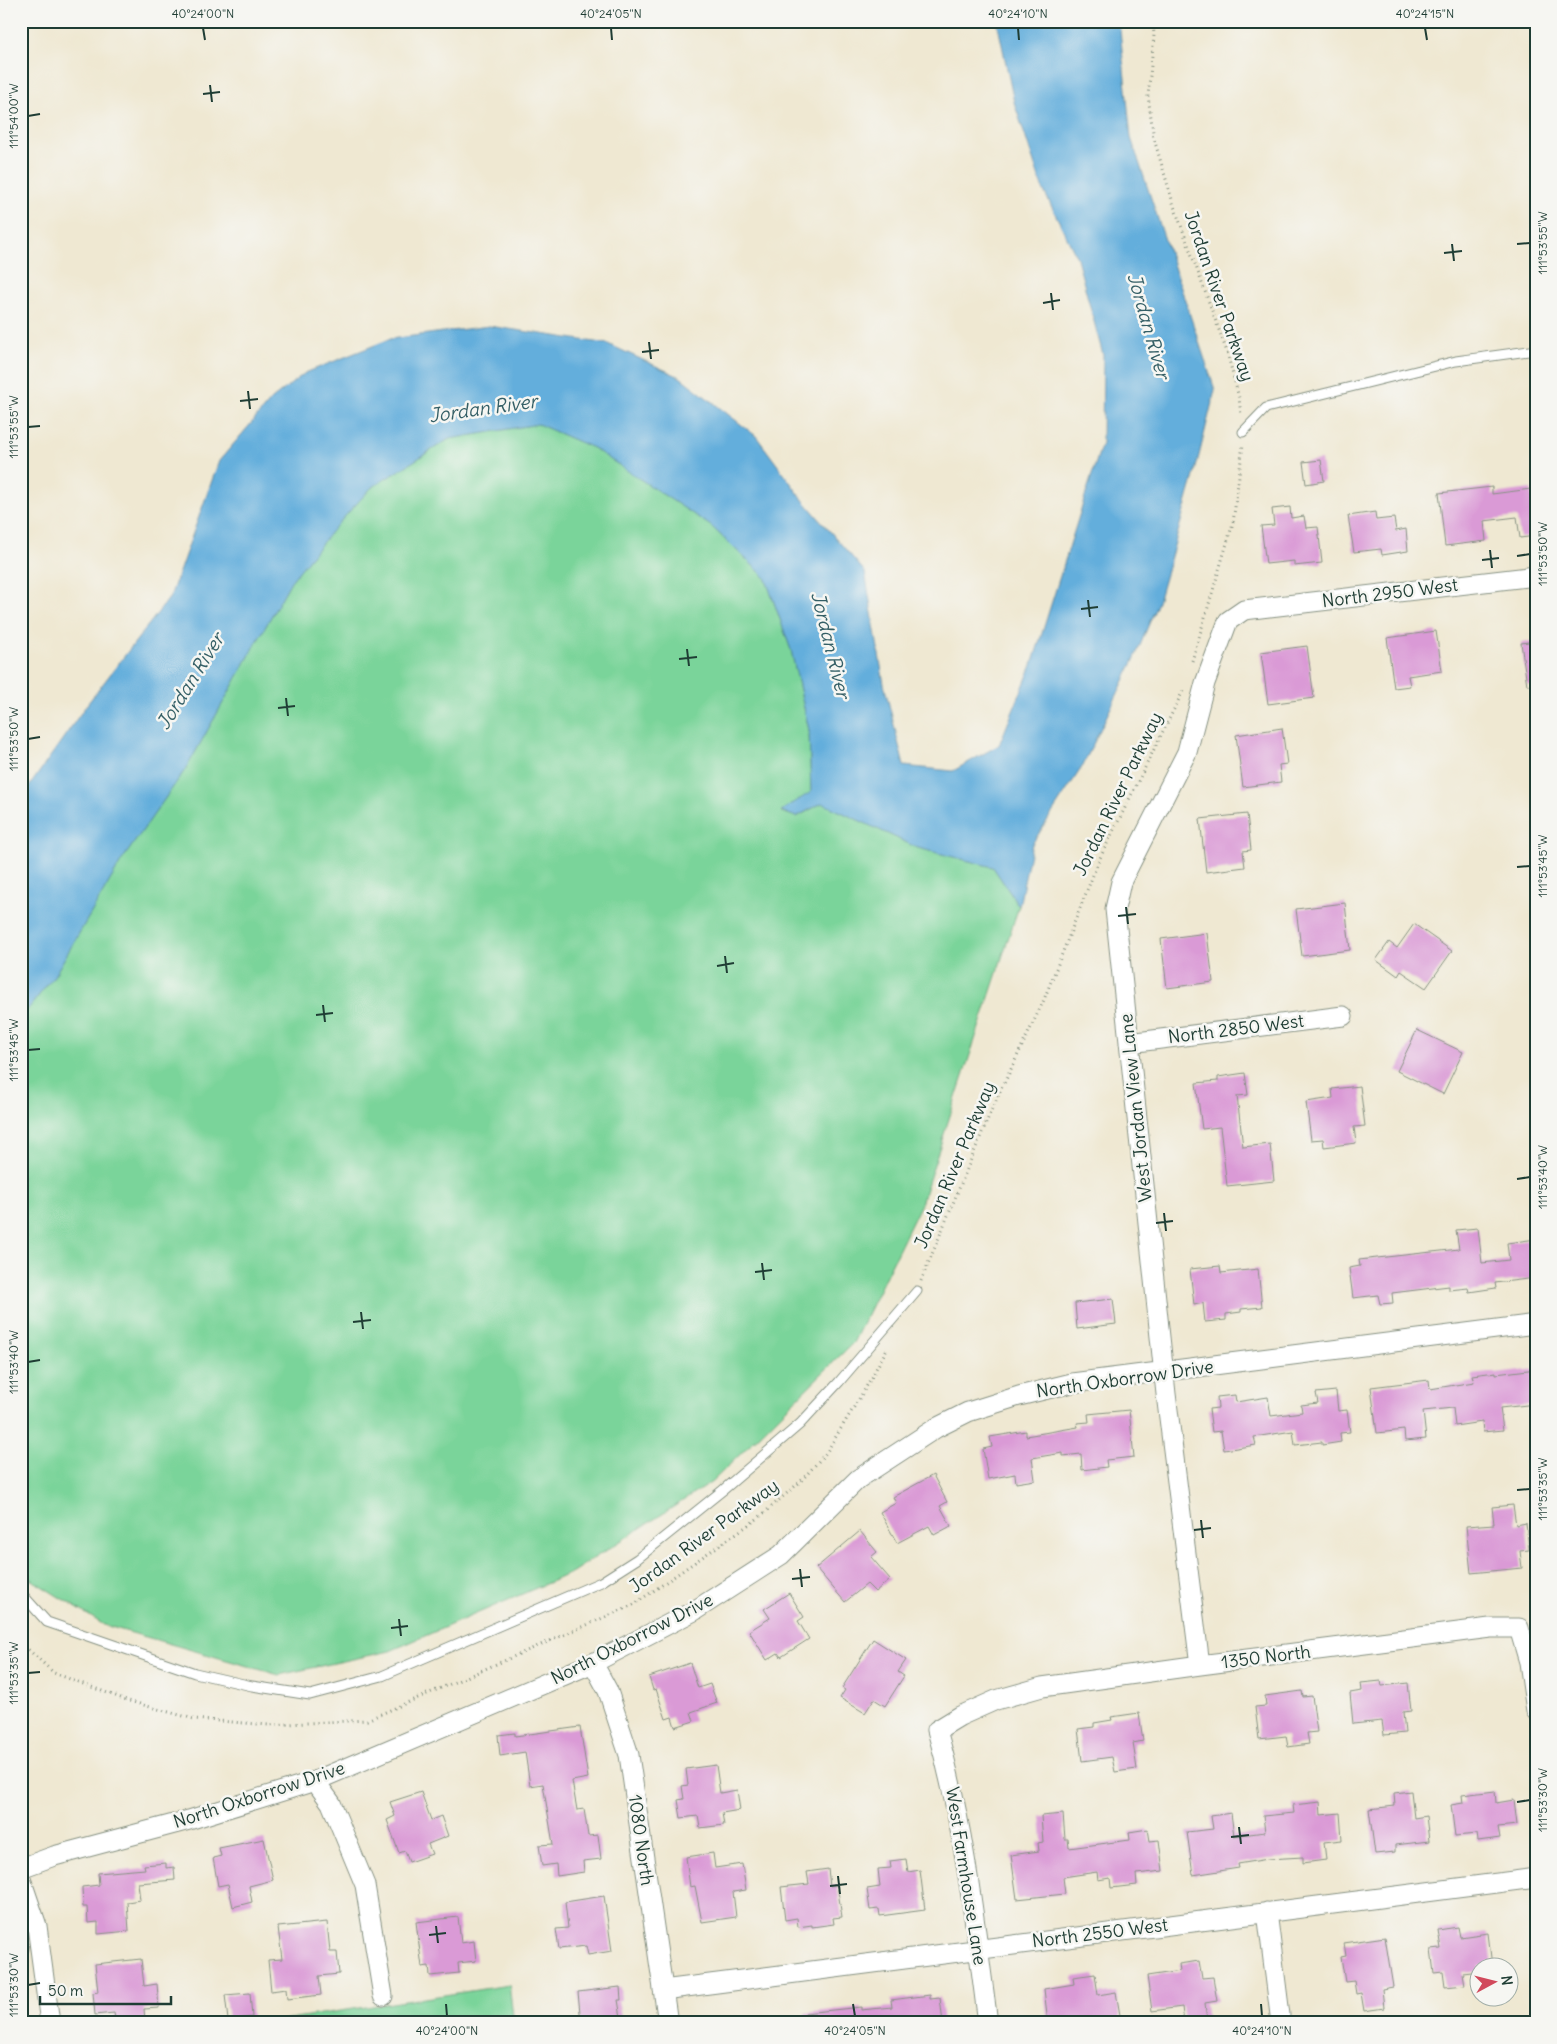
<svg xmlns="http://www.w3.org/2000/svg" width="1557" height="2044" font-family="Delius,sans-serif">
  <rect width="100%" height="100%" fill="#f6f6f2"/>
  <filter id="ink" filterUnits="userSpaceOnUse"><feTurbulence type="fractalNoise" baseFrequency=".02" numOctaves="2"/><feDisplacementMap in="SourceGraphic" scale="10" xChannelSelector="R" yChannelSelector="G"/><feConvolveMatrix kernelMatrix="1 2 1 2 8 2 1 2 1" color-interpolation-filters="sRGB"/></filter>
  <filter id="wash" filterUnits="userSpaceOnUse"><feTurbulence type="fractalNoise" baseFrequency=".0096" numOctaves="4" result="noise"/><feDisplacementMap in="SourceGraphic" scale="20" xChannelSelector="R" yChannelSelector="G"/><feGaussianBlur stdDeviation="1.12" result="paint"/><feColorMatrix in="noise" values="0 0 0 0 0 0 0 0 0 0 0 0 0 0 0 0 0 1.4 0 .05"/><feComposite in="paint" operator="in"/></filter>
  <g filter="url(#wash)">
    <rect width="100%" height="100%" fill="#efe8d2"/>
    <path fill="#7ad49a" stroke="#4c8867" d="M538,424L593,448L711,526L765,577L791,650L809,730L811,793L781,812L797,817L822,803L918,848L993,867L1019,906L921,1204L853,1343L712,1482L571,1573L390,1651L279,1675L104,1625L32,1580L21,1566V1018L54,976L122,860L187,767L291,581L336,526L371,488L449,439Z
      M509,1985L514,2023H263Z"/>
    <path fill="#64aedc" stroke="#427688" d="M997,21H1117L1120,30L1131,138L1215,390L1194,476L1158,602L1134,660L1082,767L1032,844L1019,906L993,867L918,848L822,803L796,817L781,811L811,792L809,730L791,650L765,577L711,526L593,448L538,424L449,439L371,488L336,526L291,581L187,767L122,860L54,976L21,1018V798L88,703L170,597L219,461L272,399L305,373L390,339L489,326L608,344L680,377L756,436L804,501L865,572L884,684L904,766L953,771L999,745L1032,665L1102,443L1103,355L1077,258L1042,187L1014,102Z"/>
    <g id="blocks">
      <path fill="#da9ad6" d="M1321,460L1324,481L1306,484L1303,462Z
        M1492,487V494L1531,489L1532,497L1536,496V536L1520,538L1517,517L1484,521L1486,541L1445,546L1439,493Z
        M1290,507L1291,518L1304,516L1306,528L1318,527L1322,563L1294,566V561L1266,564L1261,526L1274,525L1272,509Z
        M1375,512L1376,520L1394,518L1396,531L1406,529L1408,551L1382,555L1381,549L1354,552L1348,516Z
        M1436,631L1442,671L1408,676L1410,686L1394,688L1387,638Z
        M1536,641V685H1527L1521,643Z
        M1307,646L1314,698L1268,704L1261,652Z
        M1282,728L1287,764L1279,765L1281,782L1243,787L1236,735Z
        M1247,814L1251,850L1243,851L1245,867L1206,872L1200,819Z
        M1345,903L1350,950L1302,956L1296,909Z
        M1414,924L1452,951L1426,988L1401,971L1398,976L1376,960L1389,942L1397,948Z
        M1207,933L1213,982L1167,988L1161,939Z
        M1417,1030L1463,1052L1443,1094L1397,1071Z
        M1245,1073L1248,1095L1237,1096L1243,1147L1270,1144L1274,1181L1227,1186L1220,1127L1202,1129L1196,1083L1218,1081V1077Z
        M1360,1086L1365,1126L1354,1127L1356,1143L1324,1147L1323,1139L1311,1140L1306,1102L1333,1098L1332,1089Z
        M1478,1228L1482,1263L1509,1260L1507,1243L1536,1239V1278L1495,1283L1496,1288L1469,1292L1468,1288L1449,1290V1286L1392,1293L1393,1303L1380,1304L1378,1295L1353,1298L1349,1268L1360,1266L1359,1260L1459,1249L1456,1230Z
        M1220,1266L1221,1273L1258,1269L1262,1307L1241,1309V1312L1226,1314V1320L1205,1322L1203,1303L1194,1305L1190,1269Z
        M1113,1299L1116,1324L1077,1329L1075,1303Z
        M1536,1369V1404L1500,1408L1503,1430L1483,1432L1482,1422L1455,1426L1453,1408L1423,1411L1426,1439L1405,1441L1404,1430L1377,1433L1371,1387L1429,1380L1430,1389L1474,1382L1472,1375L1496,1372V1374Z
        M1336,1391L1338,1411L1347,1410L1350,1432L1340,1433L1341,1442L1322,1445V1442L1295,1445L1293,1431L1254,1437L1256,1445L1224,1450L1221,1431L1212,1432L1209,1409L1218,1408L1217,1397L1235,1395L1236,1402L1268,1397L1271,1416L1302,1412L1301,1405L1318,1403L1316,1393Z
        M1129,1410L1134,1457L1106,1460L1107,1467L1082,1470L1081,1454L1063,1456V1453L1032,1458L1035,1480L1016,1483L1015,1474L988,1479L983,1449L992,1447L990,1437L1026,1431V1436L1078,1427L1077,1423L1089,1422L1088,1414Z
        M933,1475L947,1502L940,1506L951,1526L934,1535L929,1526L897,1543L880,1512L896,1503L893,1497Z
        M1513,1505L1516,1525L1526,1523L1529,1550L1520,1551L1522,1568L1471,1573L1466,1526L1494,1524L1492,1507Z
        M860,1531L877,1552L871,1557L890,1579L875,1592L867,1584L845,1602L816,1568Z
        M789,1593L804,1617L798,1621L809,1639L781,1657L778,1653L767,1660L749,1631L770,1618L764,1609Z
        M873,1639L906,1660L898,1672L904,1676L885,1706L874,1699L865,1713L840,1698L845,1690L842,1688Z
        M690,1663L698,1688L710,1684L717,1703L691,1712L694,1721L675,1727L672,1717L666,1719L656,1689L653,1690L649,1677Z
        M1381,1681L1382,1686L1408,1683L1411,1711L1403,1712L1405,1733L1384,1735L1382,1721L1353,1724L1350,1693L1362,1691L1361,1683Z
        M1302,1691L1303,1697L1312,1696L1317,1732L1307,1733L1309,1744L1288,1747L1286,1736L1259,1739L1255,1707L1266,1706L1265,1696Z
        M1139,1713L1143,1741L1133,1743L1137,1769L1115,1772L1112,1757L1082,1761L1078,1729L1094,1727V1723L1112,1720L1111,1717Z
        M580,1727L588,1778L572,1781L577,1810L584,1809L588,1836L598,1835L601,1859L583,1861L584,1872L557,1876L556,1864L542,1866L539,1845L553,1844L543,1784L530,1786L525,1752L500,1756L498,1735L515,1733V1736Z
        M716,1765L720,1793L737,1790L740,1810L722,1813L724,1825L700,1828L698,1816L681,1818L678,1800L684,1799L682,1786L688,1785L686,1769Z
        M1411,1791L1414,1818L1426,1816L1429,1841L1395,1845V1852L1375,1854L1369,1809L1395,1806L1394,1793Z
        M1495,1791L1496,1803L1514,1800L1517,1825L1498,1827L1500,1838L1478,1841L1477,1834L1455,1836L1451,1805L1463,1803L1462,1795Z
        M421,1792L431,1820L441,1816L448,1836L428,1844L432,1854L409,1862L405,1851L399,1853L387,1820L395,1816L390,1802Z
        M1320,1802L1321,1815L1340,1813L1342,1840L1324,1842L1326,1860L1303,1863V1857L1268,1859L1238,1864L1239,1868L1193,1875L1187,1832L1213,1829L1211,1816L1231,1813L1234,1836L1265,1832L1263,1816L1294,1813L1293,1805Z
        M1063,1814L1065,1839H1068L1069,1848L1130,1840L1129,1832L1148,1829L1150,1841L1159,1840L1163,1871L1136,1874L1137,1885L1111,1888L1110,1878L1098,1880L1097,1872L1063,1877L1065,1894L1017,1899L1011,1855L1039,1851L1038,1843L1043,1842L1041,1816Z
        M264,1839L273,1880L249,1886L252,1902L233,1907L228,1884L218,1886L213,1858L221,1856L219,1848Z
        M713,1853L715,1868L742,1864L746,1890L733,1892L736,1917L702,1922L695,1886L690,1887L686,1857Z
        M906,1859L908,1872L920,1870L925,1910L880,1916L879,1909L870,1910L867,1889L880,1887L878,1869L891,1868L890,1861Z
        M166,1863V1868L174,1867L175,1880L138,1883L140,1900L127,1902L129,1931L98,1934V1922L88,1923L87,1907H83L82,1887L99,1885L98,1873L145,1869L144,1865Z
        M828,1869L830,1886L837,1885L842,1917L833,1918L834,1924L812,1927V1925L798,1927L797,1918L785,1920L781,1887L809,1884L807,1872Z
        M604,1896L612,1951L588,1955L586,1946L559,1949L556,1929L568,1928L565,1902Z
        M458,1917L461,1943L474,1941L476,1961L458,1963L459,1973L430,1976L429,1966L422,1967L416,1922Z
        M327,1922L330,1952H337L339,1974L319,1976L321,1995L287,1999L286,1989L271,1991L268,1960L282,1959L278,1927Z
        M1458,1927L1460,1937L1488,1933L1492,1966H1480V1971L1463,1973L1465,1985L1445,1987L1443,1972L1434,1973L1431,1950L1441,1949L1438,1930Z
        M1385,1937L1393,1987L1382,1989L1384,2008L1364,2011L1361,1993L1356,1994L1354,1981L1345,1982L1341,1957L1346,1956L1344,1943Z
        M141,1959L144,1986L157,1984L159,2008L144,2009L145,2021L116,2023L114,2013L95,2015L93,1993L98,1992L95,1964Z
        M1199,1961L1202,1978L1213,1977L1217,2001L1205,2003L1207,2021L1184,2023L1182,2007L1152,2011L1147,1976L1180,1971L1179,1964Z
        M1095,1974L1098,1995L1116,1992L1121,2021L1048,2023L1044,1989L1074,1984L1073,1977Z
        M620,1987L621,2000H618L622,2023H581L578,1992Z
        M250,1993L252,2017L228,2020L225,1995Z
        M930,1995V1999L940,1998L943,2023H806L805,2013L861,2007V2010L892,2007L891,2000Z"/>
    </g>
  </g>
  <g filter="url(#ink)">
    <use href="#blocks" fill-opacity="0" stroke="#879283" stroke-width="1"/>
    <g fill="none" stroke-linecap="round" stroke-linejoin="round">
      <g stroke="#879283" stroke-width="11">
        <path id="service" d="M1243,432L1266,408L1456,361L1536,350
          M21,1593L47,1622L195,1673L252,1686L310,1695L382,1676L601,1582L637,1559L723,1490L800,1424L839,1382L917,1291"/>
      </g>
      <g stroke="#879283" stroke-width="21">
        <path id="minor" d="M1129,1043L1343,1016
          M593,1663L608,1691L629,1755L668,2023
          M1200,1665L1166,1394L1115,909L1121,882L1187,752L1205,683L1228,621L1244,610L1536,576
          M315,1781L331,1803L365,1885L383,1996
          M21,1868L54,1856L189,1820L315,1781L593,1663L694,1611L781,1555L858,1479L936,1428L968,1412L1019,1396L1072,1383L1536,1324
          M21,1879L37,1926L50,2023
          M1267,1912L1280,2015
          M663,1990L1536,1878
          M988,2023C975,1924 964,1825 937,1730L960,1716L996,1700L1042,1687L1200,1665L1490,1628H1519L1529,1662L1536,1711"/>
      </g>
      <path stroke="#879283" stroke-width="3" stroke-dasharray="1 4" stroke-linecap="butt" d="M1153,21L1154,35L1148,96L1154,139L1174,206L1227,352L1239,398L1241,415
        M1192,661L1233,523L1243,444
        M921,1281L991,1111L1043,1002L1099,860L1183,691
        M21,1643L54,1673L129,1701L194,1719L269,1725L367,1720L633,1605L757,1519L800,1482L826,1453L865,1389L888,1347"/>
      <use href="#service" stroke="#fff" stroke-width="9"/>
      <use href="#minor" stroke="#fff" stroke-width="19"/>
    </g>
  </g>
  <path fill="none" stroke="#1f3d34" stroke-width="2" d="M203,28L205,40M611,28L612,40M1018,28L1019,40M1425,28L1427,40M210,85L212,102M203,94L220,92M28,116L40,114M1452,244L1454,261M1517,244L1530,243M1444,253L1462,251M1051,293L1053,310M1043,303L1060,300M649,342L651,359M642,352L659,350M248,391L250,409M240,401L258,399M28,427L40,426M1490,550L1492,568M1517,556L1530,554M1482,560L1499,558M1088,600L1090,617M1081,609L1098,607M687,649L689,666M679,659L697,657M286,698L288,716M278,708L295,706M28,739L40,737M1517,867L1530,866M1126,907L1128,924M1118,916L1136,914M725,956L727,973M717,966L734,963M323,1005L325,1022M316,1015L333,1013M28,1050L40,1049M1517,1179L1530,1177M1164,1213L1166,1231M1156,1223L1173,1221M762,1263L764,1280M755,1272L772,1270M361,1312L363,1329M353,1322L371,1320M28,1362L40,1360M1517,1490L1530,1489M1201,1520L1203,1538M1194,1530L1211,1528M800,1569L802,1587M792,1579L810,1577M399,1619L401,1636M391,1628L408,1626M28,1673L40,1672M1517,1802L1530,1800M1239,1827L1241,1844M1231,1837L1249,1835M838,1876L840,1894M830,1886L847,1884M436,1926L438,1943M429,1935L446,1933M28,1985L40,1983M446,2004L447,2016M853,2004L855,2016M1261,2004L1262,2016"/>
  <g text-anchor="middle" stroke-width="5" stroke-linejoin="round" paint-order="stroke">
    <g font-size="18" fill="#1f3d34" stroke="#f6f6f2">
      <text transform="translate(1219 296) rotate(71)" y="6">Jordan River Parkway</text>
      <text transform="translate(1390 593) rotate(-7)" y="6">North 2950 West</text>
      <text transform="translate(1118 794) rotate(-64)" y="6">Jordan River Parkway</text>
      <text transform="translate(1236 1029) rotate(-7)" y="6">North 2850 West</text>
      <text transform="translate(1136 1108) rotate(-96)" y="6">West Jordan View Lane</text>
      <text transform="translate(955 1165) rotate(-67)" y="6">Jordan River Parkway</text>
      <text transform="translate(1125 1379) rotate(-8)" y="6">North Oxborrow Drive</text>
      <text transform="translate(704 1536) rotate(-36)" y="6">Jordan River Parkway</text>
      <text transform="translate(632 1639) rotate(-27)" y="6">North Oxborrow Drive</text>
      <text transform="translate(1266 1657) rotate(-7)" y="6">1350 North</text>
      <text transform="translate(259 1795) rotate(-18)" y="6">North Oxborrow Drive</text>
      <text transform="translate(641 1840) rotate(82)" y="6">1080 North</text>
      <text transform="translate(966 1876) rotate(81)" y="6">West Farmhouse Lane</text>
      <text transform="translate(1100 1933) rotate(-7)" y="6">North 2550 West</text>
    </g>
    <g font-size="19" font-style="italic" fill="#345f66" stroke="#f6f6f2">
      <text transform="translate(1149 326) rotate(74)" y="7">Jordan River</text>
      <text transform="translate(483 408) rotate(-8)" y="7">Jordan River</text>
      <text transform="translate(831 645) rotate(76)" y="7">Jordan River</text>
      <text transform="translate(190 681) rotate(-58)" y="7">Jordan River</text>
    </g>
  </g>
  <rect width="1557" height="2044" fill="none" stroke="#f6f6f2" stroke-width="55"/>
  <g transform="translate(1494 1982) rotate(83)"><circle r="24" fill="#f6f6f2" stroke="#a0aca6"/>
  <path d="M0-4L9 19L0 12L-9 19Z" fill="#d1495b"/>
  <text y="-8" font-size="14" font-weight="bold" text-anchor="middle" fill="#1f3d34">N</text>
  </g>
  <path d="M40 1996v8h131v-8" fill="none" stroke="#1f3d34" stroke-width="2.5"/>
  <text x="48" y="1996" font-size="15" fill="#1f3d34" stroke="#f6f6f2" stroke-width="4" paint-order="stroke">50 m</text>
  <rect x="28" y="28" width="1502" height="1988" fill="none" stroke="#1f3d34" stroke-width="2"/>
  <g font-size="12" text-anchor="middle" fill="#1f3d34">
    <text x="203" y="18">40°24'00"N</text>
    <text x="611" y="18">40°24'05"N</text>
    <text x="1018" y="18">40°24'10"N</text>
    <text x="1425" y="18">40°24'15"N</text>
    <text transform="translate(14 116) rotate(-90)" y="4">111°54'00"W</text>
    <text transform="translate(1543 243) rotate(-90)" y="4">111°53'55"W</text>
    <text transform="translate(14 427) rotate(-90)" y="4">111°53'55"W</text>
    <text transform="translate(1543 554) rotate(-90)" y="4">111°53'50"W</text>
    <text transform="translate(14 739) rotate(-90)" y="4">111°53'50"W</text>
    <text transform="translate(1543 866) rotate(-90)" y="4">111°53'45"W</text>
    <text transform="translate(14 1050) rotate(-90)" y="4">111°53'45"W</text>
    <text transform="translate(1543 1177) rotate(-90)" y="4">111°53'40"W</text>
    <text transform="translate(14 1362) rotate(-90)" y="4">111°53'40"W</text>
    <text transform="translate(1543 1489) rotate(-90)" y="4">111°53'35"W</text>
    <text transform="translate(14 1673) rotate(-90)" y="4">111°53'35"W</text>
    <text transform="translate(1543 1800) rotate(-90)" y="4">111°53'30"W</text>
    <text transform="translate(14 1985) rotate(-90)" y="4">111°53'30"W</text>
    <text x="447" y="2035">40°24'00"N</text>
    <text x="855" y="2035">40°24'05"N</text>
    <text x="1262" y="2035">40°24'10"N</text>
  </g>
</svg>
